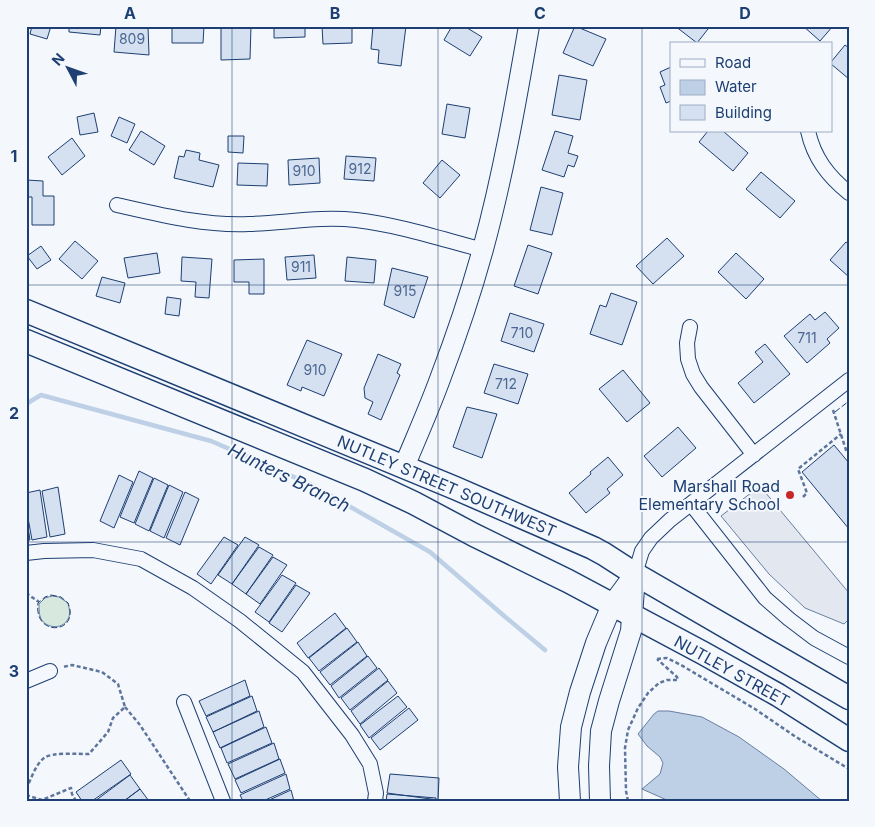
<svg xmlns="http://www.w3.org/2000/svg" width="875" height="827" font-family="Inter,sans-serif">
  <rect width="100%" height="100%" fill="#f4f7fb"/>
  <path fill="#d7e8df" stroke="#687fa3" d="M52,596L59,597L68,603C69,608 71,614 68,619C62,631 43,628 40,616C39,613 39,607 39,604L45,598Z"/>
  <path fill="#e3e8f0" stroke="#687fa3" d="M760,486L849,593V619L844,624L805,608L769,574L721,516Z"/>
  <path fill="#bed0e5" stroke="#687fa3" d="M658,711H669L702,717L739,737L784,769L822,801H669L642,789L660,774L663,763L660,757L647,746L638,734L654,714Z"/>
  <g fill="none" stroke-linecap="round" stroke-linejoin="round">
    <path stroke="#bed0e5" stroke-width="4.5" d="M26,404L41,395L211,441L310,484L430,552L503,615L545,650"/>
  </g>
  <path fill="#d5e0f0" stroke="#1d3f73" d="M32,26H51L47,39L30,34Z
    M69,26H101L100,35L69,32Z
    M116,26H148L149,55L114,52Z
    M172,26H204L203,43H172Z
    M221,26H251L250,59L221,60Z
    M274,26H305V37L274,38Z
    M322,26H352V43L323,44Z
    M373,26H406L401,66L378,63L379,50L371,49Z
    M452,26H464L482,37L470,56L444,40Z
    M575,26L606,39L593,66L563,53Z
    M675,26H704L708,29L697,43Z
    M803,26H833L820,41Z
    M845,45L849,48V79L831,64V62Z
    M671,67V101L666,103L660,87L665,85L660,72Z
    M559,75L587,80L580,120L552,115Z
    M447,104L470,108L465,138L442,134Z
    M94,113L98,132L80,135L77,117Z
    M119,117L135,124L127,143L111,136Z
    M141,131L165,146L154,165L129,150Z
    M555,131L573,136L568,153L578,156L574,167L568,165L564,177L542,170Z
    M708,131H723L748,153L733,171L699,142Z
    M228,136H244L243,153L228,152Z
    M72,138L85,156L62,175L48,157Z
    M186,150L200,153L199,160L219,165L213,187L174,178L179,156L184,157Z
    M346,156L376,158L374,181L344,179Z
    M319,158L320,183L289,185L288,160Z
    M442,160L460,175L440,198L423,183Z
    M238,163L268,164L267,186L237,185Z
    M761,172L795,201L780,218L746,189Z
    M26,180L43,181V196H54V225H32V197H26Z
    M541,187L563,193L552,235L530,230Z
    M667,238L684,256L653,284L636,266Z
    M75,241L98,261L82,279L59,259Z
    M846,242L849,244V277L830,260Z
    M528,245L552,253L538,294L514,286Z
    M41,246L51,260L37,269L27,256Z
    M157,253L160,273L128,278L124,258Z
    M736,253L764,279L746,299L718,272Z
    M314,255L316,278L287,280L285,257Z
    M182,257L212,259L209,298L195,297L196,282L181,281Z
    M347,257L376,260L374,283L345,281Z
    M264,259V294H249V282H234V260Z
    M392,268L428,277L414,318L384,305Z
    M102,277L125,283L120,303L96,296Z
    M611,293L637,302L622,345L590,334L600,305L606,307Z
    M167,297L181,299L179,316L165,314Z
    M825,312L839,328L827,339L830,343L807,363L784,336L810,314L815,320Z
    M510,313L544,324L534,352L501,341Z
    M307,340L342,354L324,396L302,387L301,391L287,385Z
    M765,344L790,374L754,403L738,383L763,362L755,352Z
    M378,354L401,364L397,373L400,375L381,420L368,414L373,402L365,398L364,388Z
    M494,364L528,374L518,404L484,393Z
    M623,370L650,403L627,422L599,389Z
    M467,407L497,414L482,458L453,447Z
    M678,427L696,448L662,477L644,456Z
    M834,445L849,463V529L802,472Z
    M608,457L623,475L607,489L610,493L586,513L569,493L591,474L590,472Z
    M139,471L153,478L134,523L120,517Z
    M119,475L133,482L114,528L100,521Z
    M154,478L168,485L149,531L135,524Z
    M169,485L183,492L164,538L150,531Z
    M58,487L65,534L50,537L42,491Z
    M40,490L47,537L32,540L26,507V493Z
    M185,492L199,499L180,545L166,538Z
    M26,514L30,540H26Z
    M224,537L238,545L211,584L197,574Z
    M245,537L259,545L232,584L218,575Z
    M259,547L273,555L246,594L232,584Z
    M273,557L287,565L260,604L246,594Z
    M282,575L296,583L269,622L255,612Z
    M296,585L310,593L282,632L269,623Z
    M335,613L346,628L308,658L297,643Z
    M347,628L357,642L319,671L309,658Z
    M358,642L367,656L330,685L320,672Z
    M368,656L377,668L339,698L331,686Z
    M379,668L388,680L350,710L341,698Z
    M245,680L250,696L206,716L199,701Z
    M388,681L397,693L360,724L351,711Z
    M252,696L257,711L213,732L206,717Z
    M398,696L407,707L369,738L360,725Z
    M409,708L418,720L380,750L371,738Z
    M259,711L264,727L220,748L213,732Z
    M266,727L272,743L227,763L221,748Z
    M274,743L279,759L235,779L228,764Z
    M280,759L285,773L241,793L235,780Z
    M121,760L131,774L92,801H82L76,792Z
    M286,774L290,789L263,801H243L240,795Z
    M390,774L439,778L438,800L387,793Z
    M130,775L140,789L124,801H95Z
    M140,789L149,801H124Z
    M291,790L294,801H267Z
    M387,794L436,798V801H386Z"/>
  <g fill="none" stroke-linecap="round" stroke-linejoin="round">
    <g stroke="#1d3f73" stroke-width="16">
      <path id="street" d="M808,131C814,158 828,176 849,193
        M117,205C161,215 204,226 249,224C285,223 320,216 356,220C399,225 441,239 483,250
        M690,327L687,343L688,359L693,374L701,387L754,455
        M691,504L765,598L789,619L814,638L849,657
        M26,553L44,551L93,550L141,559L193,588L240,621L303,672L352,735L370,764L376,793L375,801
        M635,574L642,551L651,538L670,520L849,380
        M26,681L50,671
        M184,702L223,801"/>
    </g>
    <g stroke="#1d3f73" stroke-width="22">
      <path id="secondary" d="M404,467C416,438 429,409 440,379C456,337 471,293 483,249C503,176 516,101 529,26
        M570,801L568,767L571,727L580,692L596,643L612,605L635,574
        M600,801L599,766L601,731L609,701L631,631L635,574"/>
    </g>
    <g stroke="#1d3f73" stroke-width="25">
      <path id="primary" d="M26,311L455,488L593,548L604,554L635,574L849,698
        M26,341L365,480L414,503L474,535L568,581L703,653L778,695L849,740"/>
    </g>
    <path stroke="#5e769c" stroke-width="2.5" stroke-dasharray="4 2.5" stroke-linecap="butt" d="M833,410L846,450L849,453
      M803,497L807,493L798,469L841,434
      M26,593L39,602
      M657,659L667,658L681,665L755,709L796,737L849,769
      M125,707L140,725L190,801
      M26,789C31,780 35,765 44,758C52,752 78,754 89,754L108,732L113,718L125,707L118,684L102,672L72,665L63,667
      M26,795L42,800L71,788L72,794L76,801
      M628,801L626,791L625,748L628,730L638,708L648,693L659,683L667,680H678L677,677L657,659"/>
    <use href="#street" stroke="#f4f7fb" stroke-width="14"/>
    <use href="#secondary" stroke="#f4f7fb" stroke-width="20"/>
    <use href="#primary" stroke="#f4f7fb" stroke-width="22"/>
    <path stroke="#1d3f73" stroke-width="1" stroke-dasharray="6 2.5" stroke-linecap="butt" d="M835,412L849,401
      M51,595L61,597L68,603C69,606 71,611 70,615C68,634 34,633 38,603L45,597Z"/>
  </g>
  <path fill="none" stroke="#1d3f73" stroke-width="1" stroke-opacity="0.55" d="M232,26V801M438,26V801M642,26V801M26,285H849M26,542H849"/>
  <circle fill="#c62828" stroke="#f4f7fb" stroke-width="2" cx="790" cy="495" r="5"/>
  <g text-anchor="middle" stroke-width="4" stroke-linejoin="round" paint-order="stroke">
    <g font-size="14" fill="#4b6792">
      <text x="132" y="44">809</text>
      <text x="360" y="174">912</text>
      <text x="304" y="176">910</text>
      <text x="301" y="272">911</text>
      <text x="405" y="296">915</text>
      <text x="522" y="338">710</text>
      <text x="807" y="343">711</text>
      <text x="315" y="375">910</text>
      <text x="506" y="389">712</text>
    </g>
    <g font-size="16" fill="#1d3f73" stroke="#f4f7fb">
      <text transform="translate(447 486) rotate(23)" y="6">NUTLEY STREET SOUTHWEST</text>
      <text transform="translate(732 671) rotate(29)" y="6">NUTLEY STREET</text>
    </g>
    <g font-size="16" fill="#1d3f73" stroke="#f4f7fb" text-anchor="end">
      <text x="780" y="492">Marshall Road<tspan x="780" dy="18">Elementary School</tspan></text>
    </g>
    <g font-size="18" font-style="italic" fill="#1d3f73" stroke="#f4f7fb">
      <text transform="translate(289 478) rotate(26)" y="6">Hunters Branch</text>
    </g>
  </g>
  <rect width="875" height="827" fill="none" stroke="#f4f7fb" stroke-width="55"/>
  <rect x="670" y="42" width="162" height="90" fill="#f4f7fb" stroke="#9eadc5"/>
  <rect x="680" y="59" width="25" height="8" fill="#f4f7fb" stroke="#9eadc5"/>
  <text x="715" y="68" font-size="15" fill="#1d3f73">Road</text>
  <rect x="680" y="80" width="25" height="15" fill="#bed0e5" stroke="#9eadc5"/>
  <text x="715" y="92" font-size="15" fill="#1d3f73">Water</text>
  <rect x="680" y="105" width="25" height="15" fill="#d5e0f0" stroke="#9eadc5"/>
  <text x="715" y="118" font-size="15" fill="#1d3f73">Building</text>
  <g transform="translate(68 68) rotate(311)" stroke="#f4f7fb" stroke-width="4" paint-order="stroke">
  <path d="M0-4L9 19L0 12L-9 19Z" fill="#1d3f73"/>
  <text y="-8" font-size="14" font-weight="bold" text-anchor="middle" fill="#1d3f73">N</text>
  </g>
  <rect x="28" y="28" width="820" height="772" fill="none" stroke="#1d3f73" stroke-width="2"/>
  <g font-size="16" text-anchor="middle" font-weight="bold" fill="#1d3f73">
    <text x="130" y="19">A</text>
    <text x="335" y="19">B</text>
    <text x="540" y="19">C</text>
    <text x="745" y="19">D</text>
    <text x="14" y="162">1</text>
    <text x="14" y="419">2</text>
    <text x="14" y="677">3</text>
  </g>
</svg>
